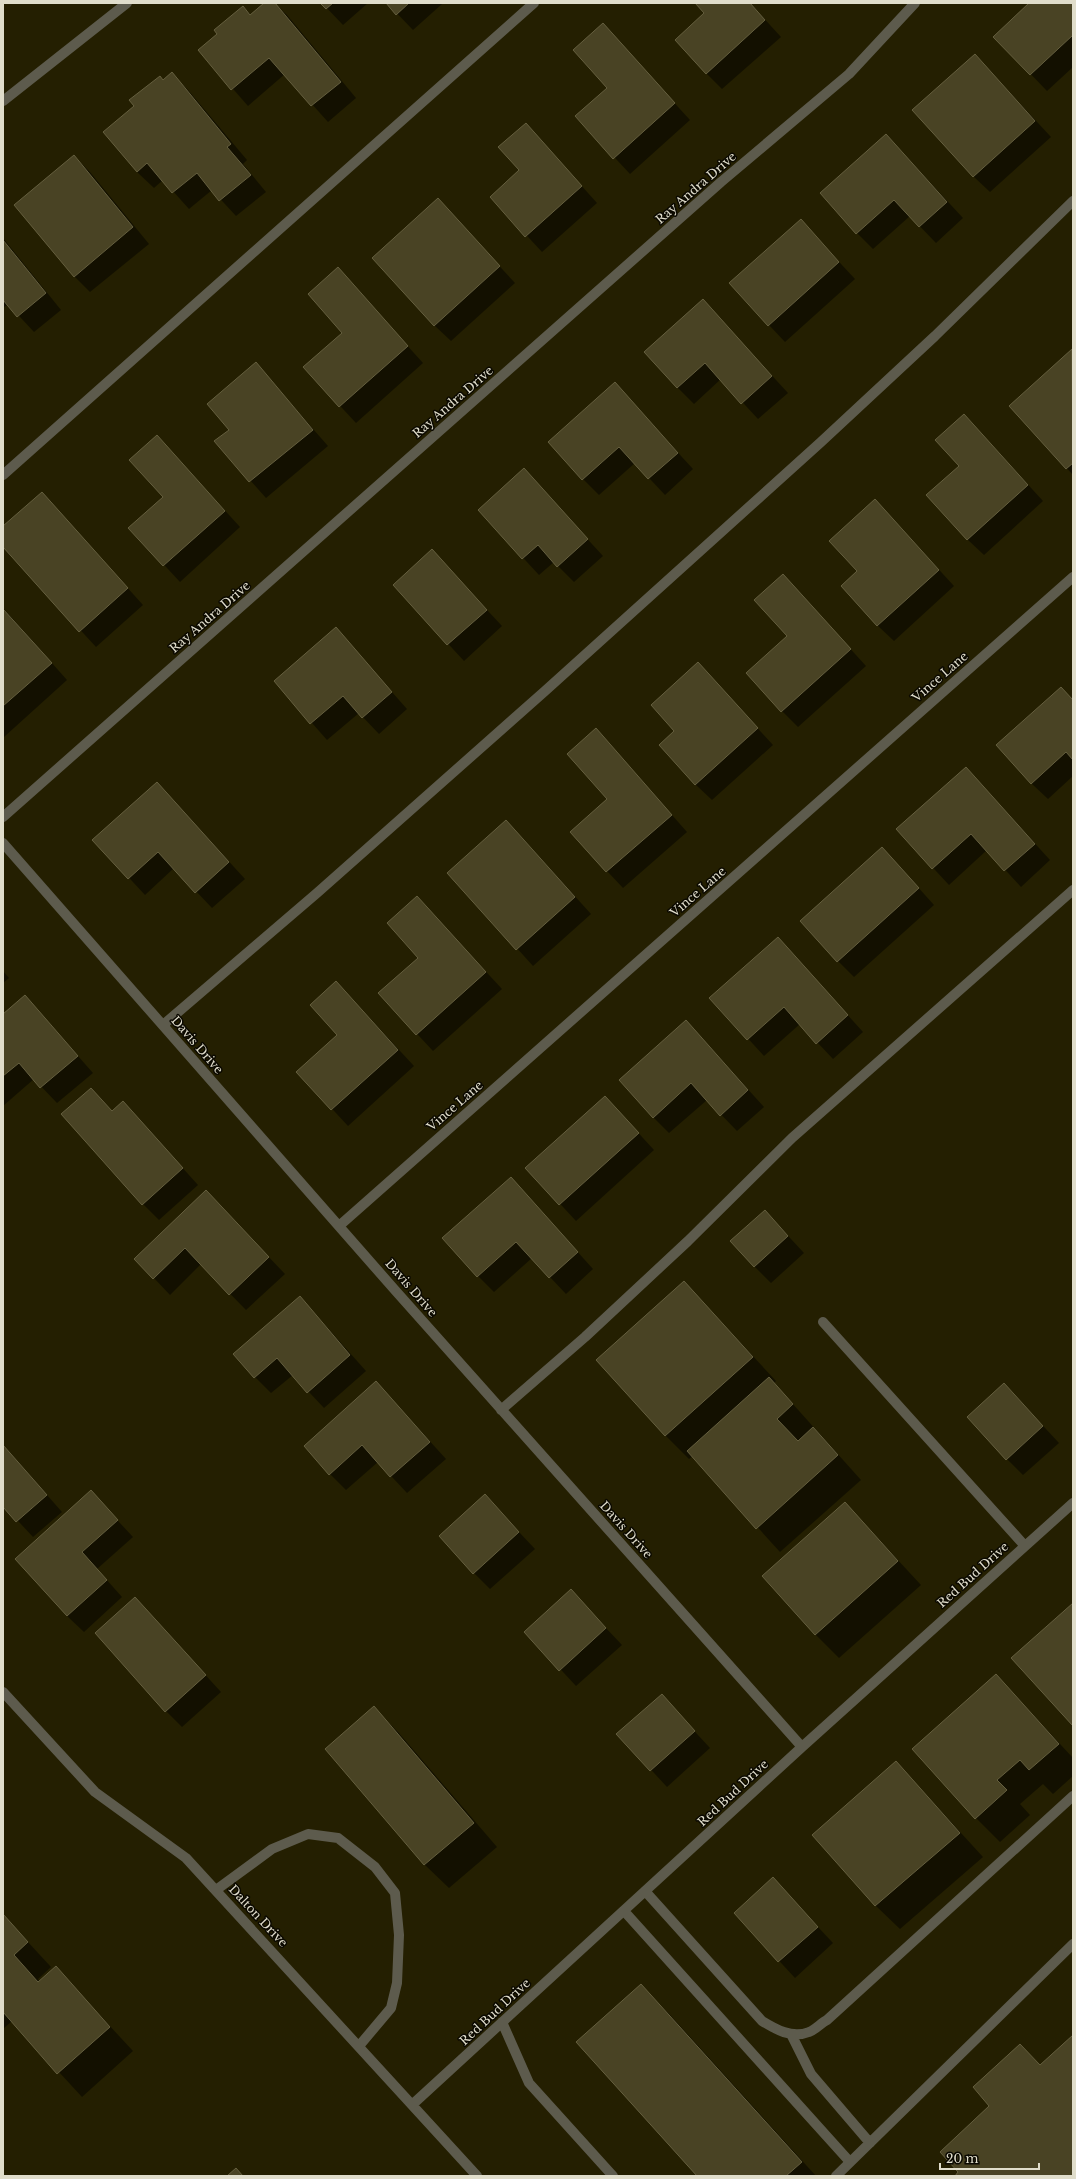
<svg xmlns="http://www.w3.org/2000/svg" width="1076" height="2179" font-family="'Libre Baskerville',serif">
  <rect width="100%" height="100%" fill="#241f01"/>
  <path fill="#0007" d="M266,3H274L287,15L356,98L328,122L285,74L248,106L199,50L219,34L243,7L251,15Z
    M322,3H368L343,25Z
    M387,3H441L442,4L413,30Z
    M696,3H750L781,37L722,89L706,73V13Z
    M1031,3H1073V67L1047,91L995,37Z
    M603,25L690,120L630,174L576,116L608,88Z
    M975,55L1051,137L990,192L973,176Z
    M172,74L188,90L247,160L243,164L266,192L236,216L212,190L189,209L163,180L154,188L137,172L163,81Z
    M526,124L597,203L542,252L491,197L521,170Z
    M886,135L963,218L936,243L910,216L873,249L857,233Z
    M74,156L90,172L149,244L90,292L74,276Z
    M438,200L515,283L451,341L434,325Z
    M801,221L855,279L785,342L769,325Z
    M3,238L61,310L34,332L8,304L3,308Z
    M338,269L423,363L356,423L304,367L343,333Z
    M703,301L788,393L758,419L721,379L694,404L677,387Z
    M1072,350L1073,352V475L1010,406Z
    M256,364L328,446L266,498L216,442L230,430Z
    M615,384L693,469L665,495L635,463L599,495L583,479Z
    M964,415L1043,501L984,555L967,539L960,466Z
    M157,436L240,527L180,582L130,528L164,497Z
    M524,470L603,556L574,582L554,562L539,575L479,510Z
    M42,493L143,605L96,647L3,546V528Z
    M875,500L954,586L894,641L877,625Z
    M432,551L502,626L464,661L394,585Z
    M783,575L866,666L798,727L782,711L789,636Z
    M3,608L67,680L4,737L3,736Z
    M336,629L407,709L379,734L359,713L327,740L275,681Z
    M698,663L773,745L712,800L695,784Z
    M1073,701V776L1048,799L1031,783Z
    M596,729L687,832L623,888L607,871L609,799Z
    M966,768L1050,860L1021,887L987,850L949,885L897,829Z
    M157,783L245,879L212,908L174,868L145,895L94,840Z
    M522,838L591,914L533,966L449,873Z
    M898,865L934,905L854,977L838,961Z
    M417,897L502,989L433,1051L380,994L419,958Z
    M778,938L863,1032L833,1059L800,1024L764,1056L711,998Z
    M3,971L9,978L3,983Z
    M336,982L414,1066L348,1126L298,1072L339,1035Z
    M25,996L93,1073L57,1103L34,1079L3,1106V1015Z
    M686,1021L764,1107L737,1131L707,1100L669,1133L653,1117Z
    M91,1089L113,1112L123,1102L198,1185L159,1220L143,1204Z
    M621,1114L654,1150L576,1221L527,1168Z
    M511,1178L593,1269L566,1294L532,1258L494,1292L478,1276Z
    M222,1208L285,1274L246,1310L201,1264L170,1295L136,1259Z
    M765,1211L804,1253L771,1283L754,1266Z
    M684,1282L776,1381L774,1383L861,1480L780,1552L693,1456L689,1459L666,1436L598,1360Z
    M300,1297L366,1371L324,1408L293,1375L271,1393L255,1377Z
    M376,1382L446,1459L407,1493L378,1462L346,1490L330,1474Z
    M1004,1384L1059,1443L1023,1475L1007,1459Z
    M3,1445L62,1512L33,1537L6,1508L3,1511Z
    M91,1492L133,1537L97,1569L122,1597L84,1632L67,1616Z
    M485,1496L535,1549L490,1589L474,1573Z
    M845,1503L921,1585L839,1658L815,1634Z
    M571,1591L622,1645L576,1686L526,1632Z
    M135,1598L221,1692L182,1727L166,1711Z
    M996,1675L1073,1758V1776L1053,1794L1043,1784L1020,1804L1030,1815L1000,1842L976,1818Z
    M661,1695L710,1748L667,1787L618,1734Z
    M374,1708L398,1732L497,1847L449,1888L425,1865L326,1749Z
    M896,1762L983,1857L900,1929L876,1906L814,1835Z
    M773,1879L833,1943L795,1978L735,1913Z
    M3,1915L51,1967L38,1979L40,1982L56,1968L133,2051L82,2097L12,2021L3,2029Z
    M641,1985L671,2016L816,2176H698Z"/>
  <path fill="#494324" stroke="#655f3f" d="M264,3H275L341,82L311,106L269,58L231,90L198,50L217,34L214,30L243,6L250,15Z
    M320,3H333L326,9Z
    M386,3H409L396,15Z
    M695,3H750L765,20L706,74L675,40L704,13Z
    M1029,3H1073V35L1030,75L993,37Z
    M603,23L675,103L613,159L575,116L607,88L573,50Z
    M975,54L1035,121L973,177L912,110Z
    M172,72L231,144L227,147L251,175L219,201L197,173L172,193L147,163L137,172L103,132L134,106L129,100L160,76L163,80Z
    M526,123L582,186L525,237L490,197L519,170L498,147Z
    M886,134L947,202L919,227L894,200L856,234L820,193Z
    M74,155L133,227L74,277L14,205Z
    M438,198L500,266L434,326L372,258Z
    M801,219L839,262L768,326L729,283Z
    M3,240L46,293L17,317L3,300Z
    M338,267L408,346L339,407L303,367L342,333L308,294Z
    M703,299L772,376L741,404L705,363L677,388L644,352Z
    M1072,349L1073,463L1066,469L1009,406Z
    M256,362L313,430L249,482L214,441L229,430L207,404Z
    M615,382L678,453L648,479L619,447L582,480L548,442Z
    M964,414L1028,485L967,540L926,495L959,466L935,440Z
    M157,435L225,511L163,566L128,528L163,497L129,460Z
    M524,468L588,539L557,567L538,545L522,559L478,510Z
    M42,492L128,588L79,632L3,547V526Z
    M875,499L939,570L877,626L841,586L857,571L829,541Z
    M432,549L487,610L447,645L393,585Z
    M783,574L851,649L781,712L746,673L787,636L754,600Z
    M3,609L52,663L3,706Z
    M336,627L392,692L362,718L343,696L310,724L274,681Z
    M698,662L758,728L695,785L659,745L674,731L651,705Z
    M1061,687L1073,700V760L1066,752L1031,784L996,745Z
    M596,728L672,815L606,872L570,832L607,799L567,754Z
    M966,767L1035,844L1004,871L971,834L932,869L896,829Z
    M157,782L229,862L195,893L158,852L128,879L92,840Z
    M506,820L575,897L516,950L447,873Z
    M882,847L919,888L837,962L800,921Z
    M417,896L486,972L416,1035L378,993L418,958L387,923Z
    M778,937L848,1015L816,1044L784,1007L747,1040L709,998Z
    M336,981L398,1050L331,1110L296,1072L337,1035L310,1005Z
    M25,995L78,1056L40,1088L19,1063L3,1076V1014Z
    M686,1020L748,1090L720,1116L691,1083L653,1118L619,1080Z
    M91,1088L112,1111L123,1101L183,1168L142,1205L61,1114Z
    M605,1096L639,1133L559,1205L525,1168Z
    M511,1177L578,1252L549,1278L516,1242L477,1277L442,1238Z
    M206,1190L269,1257L229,1295L185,1248L153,1279L134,1259Z
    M765,1210L788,1236L754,1267L730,1241Z
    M684,1281L753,1357L665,1436L596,1360Z
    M300,1296L350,1355L307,1393L277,1358L254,1378L233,1354Z
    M769,1377L793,1404L777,1419L798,1441L813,1427L838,1455L756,1529L687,1451Z
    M376,1381L430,1442L390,1477L362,1445L329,1475L304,1446Z
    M1004,1383L1043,1426L1006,1460L967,1417Z
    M3,1445L47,1495L16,1522L3,1507Z
    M91,1490L118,1520L82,1552L107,1580L67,1616L15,1559Z
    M485,1494L519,1532L473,1574L439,1536Z
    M845,1502L898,1561L815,1635L762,1576Z
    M571,1589L606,1628L559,1671L524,1632Z
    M135,1597L206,1675L165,1712L95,1633Z
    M1073,1603V1726L1011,1658Z
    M996,1674L1059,1744L1029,1770L1020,1760L997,1780L1007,1790L975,1819L912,1749Z
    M662,1694L695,1731L650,1771L616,1734Z
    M374,1706L474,1823L424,1865L325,1749Z
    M896,1761L960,1833L875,1906L812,1835Z
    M773,1877L818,1927L778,1962L734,1913Z
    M3,1914L28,1942L14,1955L38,1982L56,1966L110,2027L57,2074L3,2012Z
    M641,1984L802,2162L786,2176H697L576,2042Z
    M1073,2035V2176H955L958,2172L940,2152L989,2106L973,2087L1020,2044L1040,2065Z
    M236,2168L243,2176H227Z"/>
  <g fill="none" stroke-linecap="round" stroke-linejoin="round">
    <path stroke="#5d5b4d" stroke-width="10" d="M3,101L127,3
      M3,475L534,3
      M3,817L721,182L849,74L915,3
      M3,843L394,1289L802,1747
      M163,1025L317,893L545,691L821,442L935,336L1073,201
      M339,1226L1073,577
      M823,1322L1025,1546
      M501,1410L585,1337L688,1241L792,1138L1073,890
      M3,1692L95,1792L186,1858L477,2176
      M216,1890L272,1849L308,1834L338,1838L375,1867L395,1893L399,1935L397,1983L391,2008L359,2046
      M645,1891L762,2021C775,2029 792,2039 809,2032C815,2030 821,2023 827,2020L1073,1796
      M624,1911L850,2162
      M502,2022L529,2083L613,2176
      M791,2034L811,2074L870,2143
      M413,2104L802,1747L1073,1503
      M836,2176L1073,1944"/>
  </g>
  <g text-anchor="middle" stroke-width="3" stroke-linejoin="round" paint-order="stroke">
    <g font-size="12" fill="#e0ddcb" stroke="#0b0901">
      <text transform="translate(696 188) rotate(-41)" y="4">Ray Andra Drive</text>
      <text transform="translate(453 402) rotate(-41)" y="4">Ray Andra Drive</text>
      <text transform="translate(210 617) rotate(-41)" y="4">Ray Andra Drive</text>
      <text transform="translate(940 677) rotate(-41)" y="4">Vince Lane</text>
      <text transform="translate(698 892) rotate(-41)" y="4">Vince Lane</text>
      <text transform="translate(197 1045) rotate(49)" y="4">Davis Drive</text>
      <text transform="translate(455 1106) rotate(-41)" y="4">Vince Lane</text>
      <text transform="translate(411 1288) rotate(49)" y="4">Davis Drive</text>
      <text transform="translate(626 1530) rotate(48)" y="4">Davis Drive</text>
      <text transform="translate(973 1575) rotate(-42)" y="4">Red Bud Drive</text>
      <text transform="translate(733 1793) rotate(-43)" y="4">Red Bud Drive</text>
      <text transform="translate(258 1916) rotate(47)" y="4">Dalton Drive</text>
      <text transform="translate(495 2012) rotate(-43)" y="4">Red Bud Drive</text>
    </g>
  </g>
  <rect width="1076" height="2179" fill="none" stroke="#e0ddcb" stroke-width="8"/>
  <path d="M940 2163v6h99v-6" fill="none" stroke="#e0ddcb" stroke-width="2"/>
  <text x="946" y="2163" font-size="12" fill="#e0ddcb" stroke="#0b0901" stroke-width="3" paint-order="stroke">20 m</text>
</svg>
